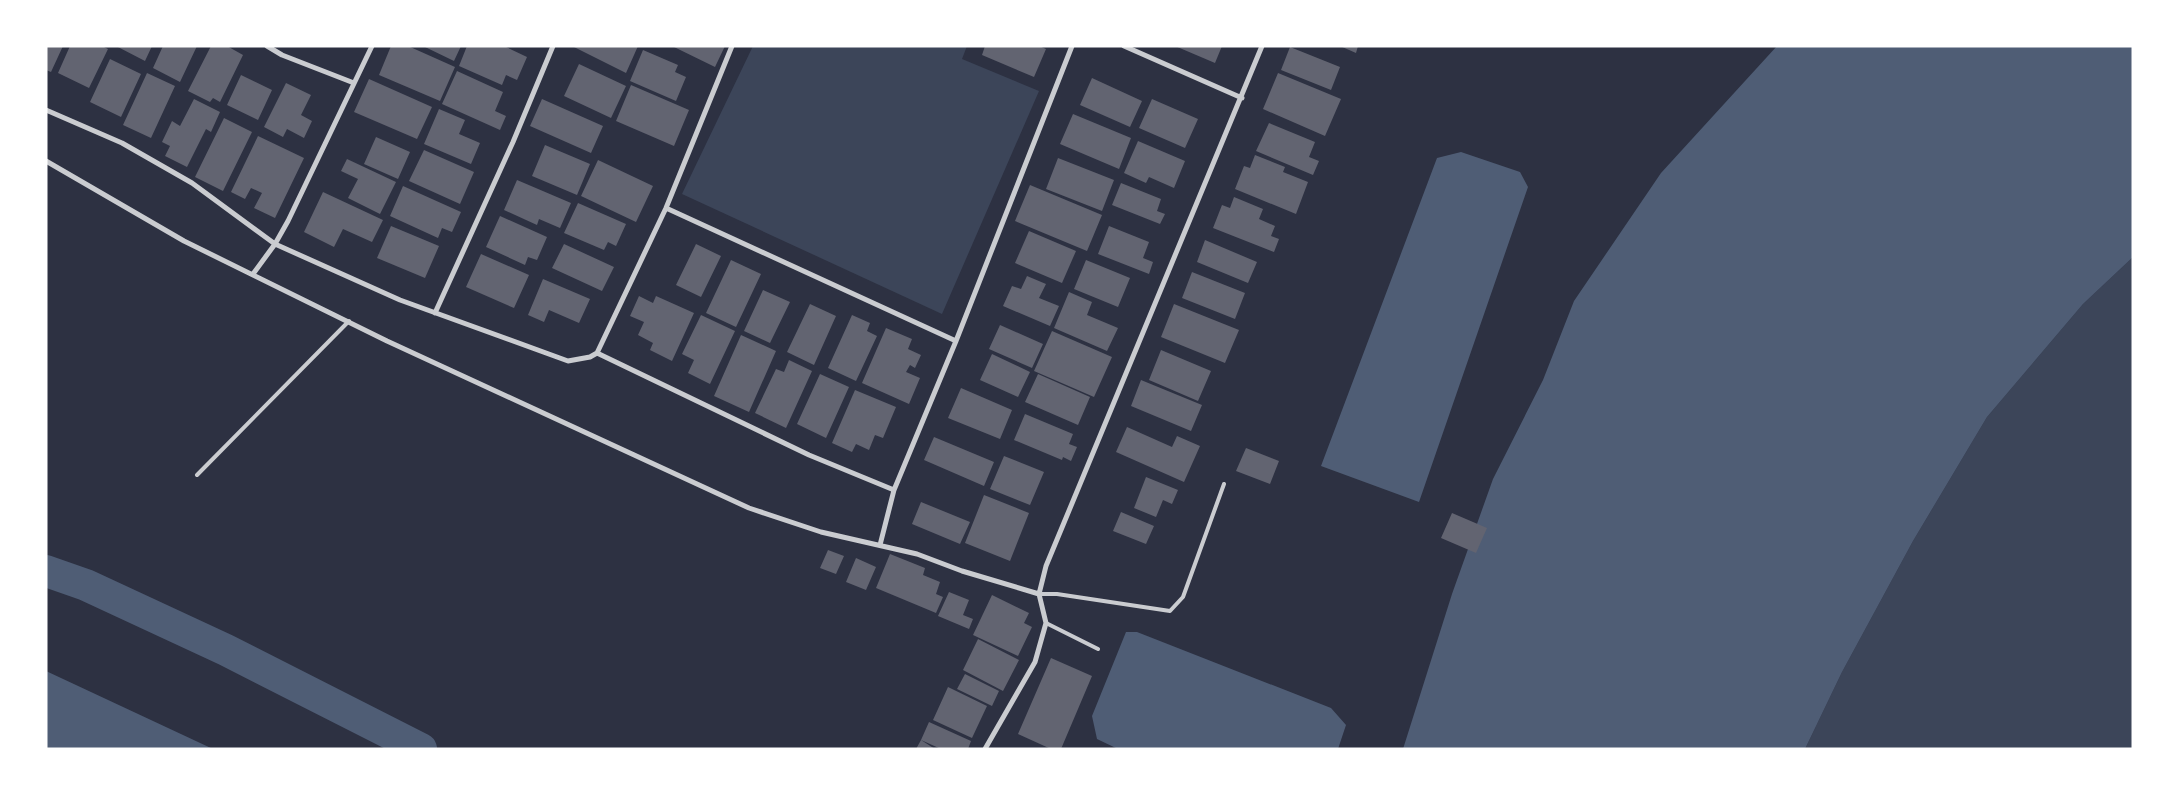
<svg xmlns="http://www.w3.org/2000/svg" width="2179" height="795" font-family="'Open Sans',sans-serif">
  <rect width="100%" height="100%" fill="#2d3142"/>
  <path fill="#3c4559" d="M753,46H967L962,59L1039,91L942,314L682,194Z
    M2133,257V749H1805L1842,672L1913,541L1987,417L2083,304Z"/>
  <path fill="#4f5d75" d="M1777,46H2133V257L2083,304L1987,417L1913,541L1842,672L1805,749H1403L1452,594L1493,479L1543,380L1574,301L1661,173Z
    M1461,152L1520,172L1528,187L1419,502L1321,466L1437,158Z
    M1126,632H1137L1331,708L1346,725L1338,749H1118L1097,739L1092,716Z
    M46,671L213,749H46Z"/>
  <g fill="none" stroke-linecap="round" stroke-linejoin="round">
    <path stroke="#4f5d75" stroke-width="32" d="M46,571L86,585L226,650L421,749"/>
  </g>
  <path fill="#626471" d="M46,46H63L51,72L46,70Z
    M70,46H102L108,49L89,88L58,73Z
    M116,46H152L145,61Z
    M163,46H197L180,82L153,68Z
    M211,46H227L243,55L220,102L213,98L210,102L188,91Z
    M391,46H408L455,67L440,101L379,75Z
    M423,46H461L454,61Z
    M467,46H504L527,57L517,80L506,75L502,85L459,66Z
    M572,46H638L626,73Z
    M672,46H725L715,67Z
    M985,46H1039L1046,49L1034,77L982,55Z
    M1175,46H1222L1215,63Z
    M1340,46H1358L1356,53Z
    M1290,47L1340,67L1331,90L1281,70Z
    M643,50L678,65L675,72L686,77L676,101L630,81Z
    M110,59L141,74L121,117L90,102Z
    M579,64L626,86L611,118L564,96Z
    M457,71L503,92L495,111L506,116L500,130L442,104Z
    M147,73L175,86L151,138L123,125Z
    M1278,73L1341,99L1325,136L1263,109Z
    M241,75L272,90L258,120L227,105Z
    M1092,78L1142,101L1130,127L1080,105Z
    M369,79L432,107L417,139L354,112Z
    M286,83L311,95L301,115L312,121L304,138L287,129L283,137L264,127Z
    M631,85L689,110L674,146L616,121Z
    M194,99L220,112L211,132L206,129L187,167L165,156L170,146L162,142L172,121L180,126Z
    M542,99L603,126L591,153L530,126Z
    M1152,99L1198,119L1185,148L1139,128Z
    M439,109L465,120L459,134L480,143L471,164L424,144Z
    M1073,114L1131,138L1119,169L1060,144Z
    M224,118L252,132L223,191L195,177Z
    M1269,123L1315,142L1309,157L1319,161L1313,175L1256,151Z
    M258,136L304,158L275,218L254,208L262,193L251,188L245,199L231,192Z
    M376,137L410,152L398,179L364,164Z
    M1138,141L1185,161L1174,188L1149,177L1146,183L1124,173Z
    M545,145L590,164L577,195L532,176Z
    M424,150L474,172L460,204L409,181Z
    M1255,155L1285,167L1283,172L1308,182L1296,214L1235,189L1244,166L1250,168Z
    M1058,158L1114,180L1102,211L1046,189Z
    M347,159L396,182L380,214L348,198L358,179L341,171Z
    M598,160L653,186L636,222L581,196Z
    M517,180L571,203L560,228L539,219L537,225L504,210Z
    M1121,183L1161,199L1157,211L1165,214L1160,224L1112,205Z
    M1030,185L1102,215L1087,251L1015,221Z
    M403,186L461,212L452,232L442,228L438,238L390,216Z
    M323,192L383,220L372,242L343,229L334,247L304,232Z
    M1234,197L1263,209L1259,219L1275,226L1271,236L1279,239L1274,252L1213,228L1222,205L1230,208Z
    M578,203L626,224L616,246L608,242L604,250L564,233Z
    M500,216L547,237L537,260L528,257L525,265L486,247Z
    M391,226L439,246L425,278L377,258Z
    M1109,226L1149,242L1143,258L1153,262L1149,274L1098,254Z
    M1029,231L1076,251L1062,283L1015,263Z
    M1205,240L1257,262L1248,283L1197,262Z
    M564,244L614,267L602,291L552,268Z
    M696,244L721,256L701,297L676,285Z
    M481,254L529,275L514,308L466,287Z
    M731,260L761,274L736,327L706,313Z
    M1086,260L1130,278L1118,307L1074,289Z
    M1192,272L1245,293L1235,319L1182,298Z
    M1027,276L1046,284L1039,298L1059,306L1050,326L1003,306L1012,286L1021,289Z
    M543,279L590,299L579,323L549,310L544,322L528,315Z
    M763,290L790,302L770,343L744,331Z
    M1069,292L1092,302L1087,315L1118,328L1107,351L1054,328Z
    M639,296L653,303L656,296L694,313L672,361L650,350L653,343L638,335L644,322L630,316Z
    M810,304L836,316L814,365L787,352Z
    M1174,304L1239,330L1225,363L1161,337Z
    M701,315L735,331L710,384L688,373L694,360L682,354Z
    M852,315L870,323L867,331L877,336L856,381L828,368Z
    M1000,325L1043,344L1032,368L989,349Z
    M886,328L912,339L908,349L921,355L915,368L910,365L906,372L920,378L909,404L862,383Z
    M1052,331L1112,357L1094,397L1034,371Z
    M741,335L776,351L749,412L714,396Z
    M1161,350L1211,371L1198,401L1149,380Z
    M992,354L1030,372L1018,397L980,380Z
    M789,360L812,371L786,428L755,413L776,369L784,372Z
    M820,374L849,387L826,438L797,424Z
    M1038,374L1090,397L1078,425L1025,402Z
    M1141,380L1202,405L1191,431L1131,406Z
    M961,388L1012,410L1000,439L948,418Z
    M855,390L896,407L883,438L875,435L869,450L856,444L852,452L832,443Z
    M1025,414L1073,434L1069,444L1077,447L1071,461L1063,457L1062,460L1014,440Z
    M1127,427L1172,447L1177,436L1200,446L1184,482L1116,452Z
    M934,437L994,462L984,486L924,460Z
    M1246,448L1279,461L1270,484L1236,471Z
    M1004,456L1044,472L1030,505L990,489Z
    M1146,477L1178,490L1172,504L1163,500L1156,517L1134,508Z
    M984,495L1029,513L1010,561L965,543Z
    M921,502L970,522L960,544L912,524Z
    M1121,512L1154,526L1146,544L1113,531Z
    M1452,513L1487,528L1476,553L1441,538Z
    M828,550L844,556L836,574L820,568Z
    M890,554L925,568L923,575L940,582L936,594L943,597L936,613L876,588Z
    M856,558L876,567L866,590L846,582Z
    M949,592L969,600L963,615L973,619L969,629L938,616Z
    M992,595L1029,613L1024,623L1032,627L1018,656L973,635Z
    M978,639L1019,660L1003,691L963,670Z
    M1051,658L1092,676L1061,749H1051L1018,734Z
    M965,674L999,691L992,706L957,689Z
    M948,687L987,706L972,738L933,720Z
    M929,722L971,741L968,749H941L921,740Z
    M921,740L935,749H916Z"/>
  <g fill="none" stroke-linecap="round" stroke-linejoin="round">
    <path stroke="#caccd0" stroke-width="4" d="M197,475L349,321
      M1039,594H1057L1170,611L1183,597L1224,484
      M1046,623L1098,649"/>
    <path stroke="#caccd0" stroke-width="5" d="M267,46L282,55L354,83
      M1124,46L1242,98
      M46,110L122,143L192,183L275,244L400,300L568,361L590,357L597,353
      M46,161L184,241L387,341L749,508L821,532L917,554L962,571L1039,594
      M666,208L956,341
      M253,274L275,244L288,221L372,46
      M435,313L513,142L553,46
      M597,353L666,208L732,46
      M597,353L809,455L894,490
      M880,545L894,490L956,341L1072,46
      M985,749L1035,662L1046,623L1039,594L1046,566L1262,46"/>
  </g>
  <rect width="2179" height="795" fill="none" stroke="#ffffff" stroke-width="95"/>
</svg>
